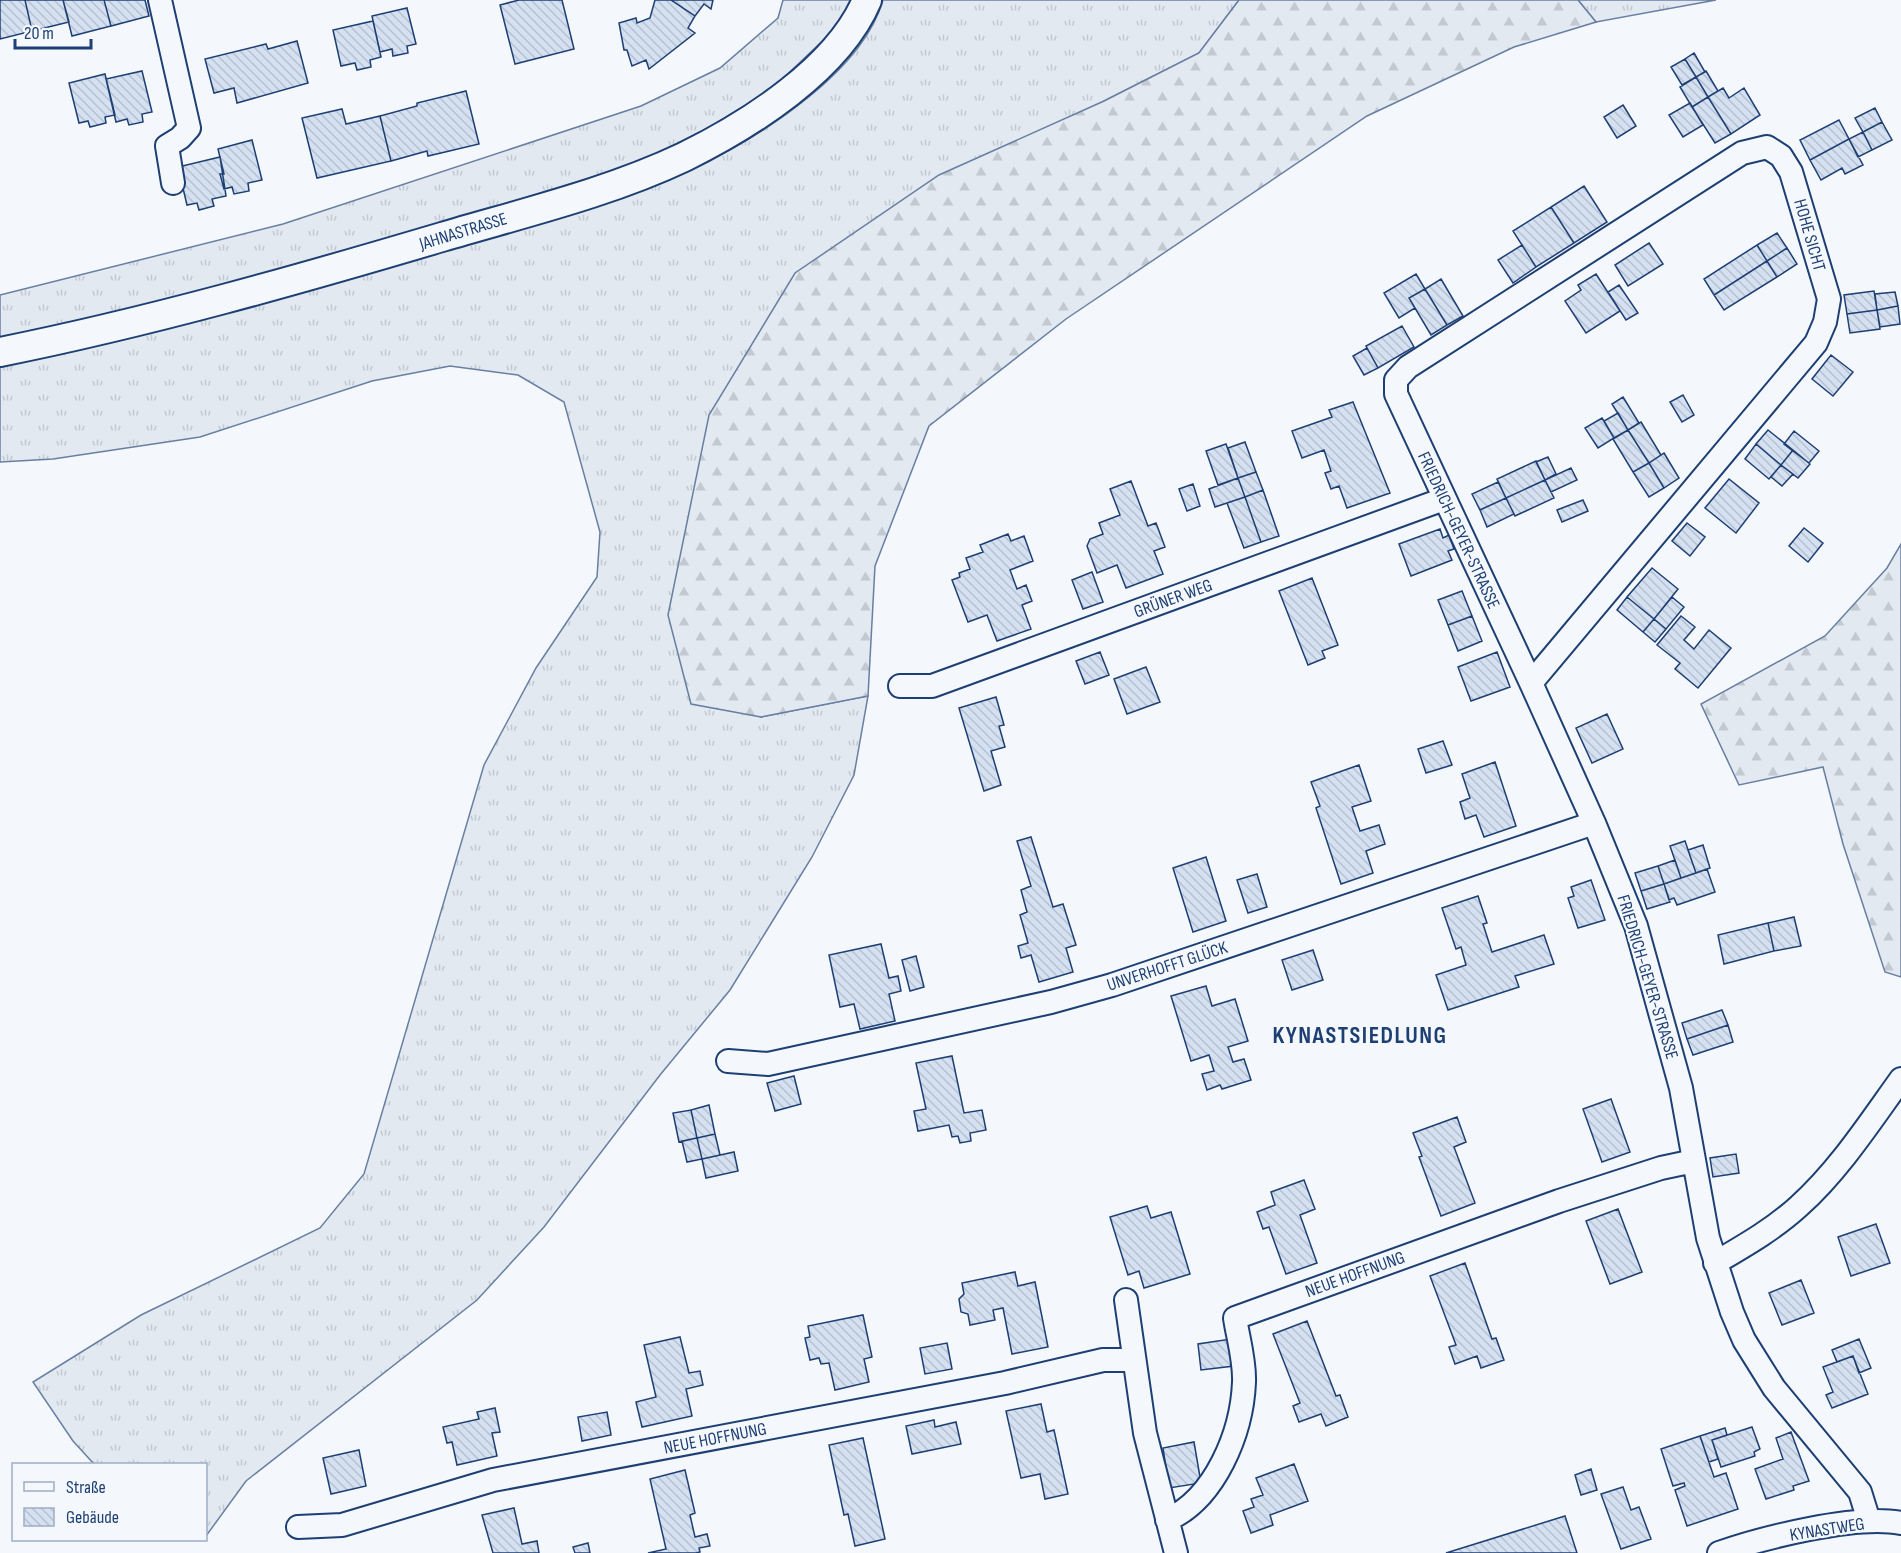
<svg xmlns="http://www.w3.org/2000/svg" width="1901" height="1553" font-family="'Sofia Sans Condensed',sans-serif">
  <defs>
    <pattern id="grass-tufts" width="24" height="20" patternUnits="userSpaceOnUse" patternTransform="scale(1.5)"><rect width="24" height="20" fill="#e3e9f0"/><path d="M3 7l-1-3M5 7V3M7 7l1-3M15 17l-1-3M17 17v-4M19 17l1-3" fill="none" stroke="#c2c9d1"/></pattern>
    <pattern id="forest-firs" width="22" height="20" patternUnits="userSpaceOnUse" patternTransform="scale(1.5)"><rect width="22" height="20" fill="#e3e9f0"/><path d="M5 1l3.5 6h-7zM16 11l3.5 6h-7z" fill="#c2c9d1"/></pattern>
    <pattern id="building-back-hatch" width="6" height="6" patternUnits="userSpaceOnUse" patternTransform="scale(1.5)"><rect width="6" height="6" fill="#d5e0f0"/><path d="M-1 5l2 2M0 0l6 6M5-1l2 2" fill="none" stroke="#b6c1d1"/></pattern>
  </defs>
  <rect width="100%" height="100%" fill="#f4f7fb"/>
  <path fill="url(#grass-tufts)" stroke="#687fa3" stroke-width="1.5" d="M783,0H851L835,29L772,89L708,128L641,162L350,251L198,292L0,339V295L283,224L641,106L720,68L778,18Z
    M883,0H1239L1199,53L1104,101L761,717L868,696L854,775L812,857L767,930L730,990L660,1075L544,1227L477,1300L246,1481L206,1536V1464H94L73,1441L33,1382L141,1315L320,1228L364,1174L484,765L536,668L597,577L600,532L564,402L518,375L450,366L372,381L200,437L53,459L0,462V366C157,329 313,290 468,244C543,222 631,200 701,165C764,134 863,71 883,0Z
    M1578,0H1716L1596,22Z"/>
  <path fill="url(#forest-firs)" stroke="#687fa3" stroke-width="1.5" d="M1239,0H1578L1596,22L1514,47L1367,116L1066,319L929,426L875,566L868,696L761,717L691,704L668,615L709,415L795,273L939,175L1104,101L1199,53Z
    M1901,544V977L1885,972L1843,844L1823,767L1739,785L1701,704L1825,636L1887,568Z"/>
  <path fill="url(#building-back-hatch)" stroke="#1d3f73" stroke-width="1.5" d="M0,0H25L32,31L0,39Z
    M25,0H63L69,22L32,31Z
    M63,0H104L111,26L72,36Z
    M104,0H145L149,16L111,26Z
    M519,0H562L574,49L515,64L500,5Z
    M655,0H671L695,16L688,28L695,33L649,69L646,60L632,66L627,50H624L619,23L636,18L637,23L650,18Z
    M671,0H713L711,9L704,4L695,16Z
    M407,8L416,44L407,46L408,53L393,56L392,49L380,52L372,16Z
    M373,21L381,57L370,60L371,67L357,70L355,63L341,66L333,30Z
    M297,41L308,83L237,103L234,88L214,93L205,59L266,44L268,49Z
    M1694,53L1705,72L1696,77L1685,59Z
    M1685,59L1696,77L1682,85L1671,67Z
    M142,71L152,112L142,114L143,122L129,125L127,119L116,122L106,79Z
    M1706,71L1718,91L1708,97L1696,77Z
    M105,74L115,115L105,117L106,123L90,127L88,121L79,123L69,83Z
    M1696,77L1708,97L1692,107L1680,87Z
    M1723,88L1729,98L1744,88L1760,115L1731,134L1708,97Z
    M466,91L479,144L428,156L427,151L391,161L380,116L417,106V103Z
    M1708,97L1731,134L1715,143L1692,107Z
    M1690,103L1703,125L1683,137L1669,115Z
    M1623,105L1636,126L1617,138L1604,117Z
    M1875,108L1882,122L1863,132L1855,118Z
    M342,109L346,124L380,116L391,161L317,178L302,118Z
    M1839,120L1849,139L1810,160L1800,140Z
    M1882,122L1892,140L1872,150L1863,132Z
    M1863,132L1872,150L1858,157L1849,139Z
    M1849,139L1863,165L1845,174L1842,168L1821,180L1810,160Z
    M252,140L262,180L248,183L249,191L234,194L232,187L224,189L220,174H224L218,149Z
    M220,157L226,196L212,199L214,206L199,210L197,203L187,205L178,167Z
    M1584,186L1607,222L1574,243L1551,207Z
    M1551,207L1574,243L1536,267L1513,231Z
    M1777,233L1787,248L1767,261L1757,245Z
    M1649,243L1663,264L1628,286L1615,265Z
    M1522,245L1536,267L1513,283L1498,260Z
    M1757,245L1767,261L1714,295L1704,279Z
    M1787,248L1797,264L1777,277L1767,261Z
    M1767,261L1777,277L1724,310L1714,295Z
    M1416,274L1425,289L1409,298L1415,308L1399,318L1384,293Z
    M1596,274L1620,311L1586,333L1565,301L1581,290L1578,285Z
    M1441,279L1463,316L1447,325L1425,289Z
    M1619,285L1638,313L1626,320L1608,292Z
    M1425,289L1447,325L1431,335L1409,298Z
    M1874,291L1877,310L1847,314L1844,295Z
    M1895,292L1898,306L1877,310L1875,294Z
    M1898,306L1900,324L1880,327L1877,310Z
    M1877,310L1880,329L1850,333L1847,314Z
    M1402,326L1414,347L1378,368L1366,346Z
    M1367,348L1378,368L1364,375L1353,356Z
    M1831,355L1853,372L1833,396L1812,379Z
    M1683,395L1694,415L1682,422L1670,402Z
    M1623,397L1639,423L1628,430L1612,404Z
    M1353,402L1390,493L1347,508L1339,486L1331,489L1325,473L1331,471L1324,450L1302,458L1292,431L1332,417L1329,410Z
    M1618,413L1628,430L1614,438L1604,421Z
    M1602,418L1614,438L1598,448L1585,428Z
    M1641,422L1661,455L1649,463L1628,430Z
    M1628,430L1649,463L1633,472L1613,439Z
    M1768,430L1793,450L1781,465L1756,444Z
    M1794,431L1819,451L1809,463L1784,444Z
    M1245,442L1256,472L1238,478L1228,448Z
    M1226,444L1238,478L1218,485L1206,451Z
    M1756,444L1781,465L1769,479L1745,459Z
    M1793,450L1810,464L1798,478L1781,465Z
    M1664,453L1679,478L1664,488L1649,463Z
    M1548,457L1556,474L1545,480L1536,462Z
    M1536,461L1545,480L1506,498L1497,479Z
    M1649,463L1664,488L1649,497L1633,472Z
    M1781,465L1793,474L1782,486L1771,477Z
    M1571,468L1577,480L1551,492L1545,480Z
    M1256,472L1263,490L1245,497L1238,478Z
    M1238,478L1245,497L1215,507L1209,489Z
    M1729,479L1759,503L1736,533L1705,508Z
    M1545,480L1554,498L1515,516L1506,498Z
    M1131,481L1148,526L1156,523L1165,547L1154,551L1163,574L1126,588L1117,565L1097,573L1087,546L1090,539L1103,534L1099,523L1120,515L1110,489Z
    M1498,482L1506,498L1480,510L1472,494Z
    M1193,484L1200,506L1187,511L1179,489Z
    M1263,490L1279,536L1261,542L1245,497Z
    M1245,497L1261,542L1244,548L1227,503Z
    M1506,498L1514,514L1487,527L1480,510Z
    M1583,500L1588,511L1562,522L1557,510Z
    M1687,523L1705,537L1690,556L1672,541Z
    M1804,528L1823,543L1808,562L1789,546Z
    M1440,529L1443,538L1449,535L1454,549L1448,551L1452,560L1411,576L1399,544Z
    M1008,534L1011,541L1024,536L1033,561L1010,570L1017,589L1026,585L1032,601L1022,605L1031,629L997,641L987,615L968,622L952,580L960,577L959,573L970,569L966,558L983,552L980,545Z
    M1652,568L1678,589L1654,619L1627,597Z
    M1092,572L1103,602L1083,609L1072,580Z
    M1312,578L1338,645L1322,651L1325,658L1308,665L1279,591Z
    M1462,591L1472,616L1448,625L1438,600Z
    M1627,597L1654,619L1643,632L1617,610Z
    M1672,597L1684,607L1666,629L1654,619Z
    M1472,616L1482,641L1458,651L1448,625Z
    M1681,616L1695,627L1684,640L1694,649L1709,630L1731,648L1698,688L1675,669L1680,663L1657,645Z
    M1654,619L1666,629L1655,642L1643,632Z
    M1100,652L1109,675L1085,684L1076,661Z
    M1497,652L1510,687L1471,701L1458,667Z
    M1146,667L1160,702L1127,714L1114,679Z
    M996,697L1004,725L999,726L1005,747L991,751L1001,785L984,791L959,708Z
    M1607,714L1623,749L1592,763L1576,728Z
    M1443,741L1452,765L1426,773L1418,749Z
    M1495,762L1516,826L1484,837L1476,815L1465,819L1460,802L1470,798L1462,774Z
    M1359,765L1371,801L1352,807L1360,831L1379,825L1385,844L1366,851L1373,873L1341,884L1316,808L1320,806L1311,782Z
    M1031,837L1053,907L1063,904L1076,945L1066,948L1073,972L1039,982L1031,955L1021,958L1018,946L1028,943L1020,915L1027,912L1021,890L1031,886L1017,841Z
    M1685,841L1696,873L1681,878L1670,846Z
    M1703,845L1710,868L1696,873L1688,850Z
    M1206,857L1226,921L1193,932L1173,868Z
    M1675,860L1681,878L1664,884L1658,866Z
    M1658,866L1664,884L1641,891L1635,873Z
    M1707,869L1715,892L1677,905L1674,898L1669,900L1664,884Z
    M1257,874L1267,907L1248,913L1237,880Z
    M1591,880L1605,920L1578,928L1568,898L1574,896L1571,887Z
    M1664,884L1670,902L1647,909L1641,891Z
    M1478,896L1487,923L1483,924L1492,952L1544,935L1554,964L1515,976L1519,987L1448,1010L1436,975L1466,965L1461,947L1456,949L1442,908Z
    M1794,917L1801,946L1774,951L1768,923Z
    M1768,923L1774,951L1724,964L1718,935Z
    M881,944L889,978L898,976L901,991L889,994L895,1021L860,1029L854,1004L840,1007L829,955Z
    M1313,950L1323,980L1292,990L1282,960Z
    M916,956L924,987L910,991L902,960Z
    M1206,986L1212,1006L1235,999L1248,1041L1228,1047L1233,1062L1244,1059L1251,1080L1222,1089L1220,1085L1207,1090L1202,1074L1214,1071L1209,1055L1191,1061L1171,996Z
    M1722,1010L1728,1025L1687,1039L1682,1023Z
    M1728,1025L1733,1042L1693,1055L1687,1039Z
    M952,1056L964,1113L982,1110L986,1130L970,1133L971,1141L960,1143L958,1136L952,1137L949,1125L918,1131L914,1111L926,1109L916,1063Z
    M794,1076L801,1104L775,1111L767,1083Z
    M1611,1099L1630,1152L1602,1162L1583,1109Z
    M709,1105L715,1134L697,1138L691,1110Z
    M691,1110L697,1138L679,1142L673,1113Z
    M1457,1117L1466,1142L1454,1147L1475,1203L1441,1216L1419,1157L1422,1156L1413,1133Z
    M715,1134L720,1155L702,1159L697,1138Z
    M697,1138L702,1159L687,1162L682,1141Z
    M734,1152L738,1171L706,1178L702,1159Z
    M1736,1154L1739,1173L1713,1177L1710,1158Z
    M1304,1180L1315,1209L1300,1215L1317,1263L1286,1274L1269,1227L1263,1229L1257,1212L1275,1205L1271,1192Z
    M1147,1206L1151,1218L1171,1212L1190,1274L1144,1288L1139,1271L1128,1275L1110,1217Z
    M1618,1209L1642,1272L1610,1284L1586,1221Z
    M1876,1224L1890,1263L1851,1276L1838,1237Z
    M1465,1263L1492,1339L1496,1338L1504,1360L1481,1368L1477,1356L1455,1364L1449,1347L1456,1345L1430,1276Z
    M1015,1272L1018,1286L1035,1282L1048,1347L1012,1354L1003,1308L993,1310L995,1320L970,1325L968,1314L961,1312L959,1299L964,1294L962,1283Z
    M1801,1280L1814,1313L1782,1325L1769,1293Z
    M863,1315L872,1357L864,1359L869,1382L835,1390L829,1363L821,1364L819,1358L810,1360L805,1338L810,1337L808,1326Z
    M1307,1321L1336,1396L1340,1395L1348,1417L1326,1426L1321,1414L1299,1422L1293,1406L1300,1403L1273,1334Z
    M680,1337L689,1373L700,1371L703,1385L686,1389L692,1416L642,1427L636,1402L656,1397L644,1345Z
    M1231,1339L1234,1366L1201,1370L1198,1344Z
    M1859,1339L1871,1368L1859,1373L1853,1356L1837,1362L1832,1350Z
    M947,1343L952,1369L925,1374L920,1348Z
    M1853,1356L1868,1394L1832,1408L1826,1395L1833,1392L1823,1367Z
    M1041,1404L1047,1432L1054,1430L1068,1494L1045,1499L1040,1474L1021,1478L1006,1411Z
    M495,1408L500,1432L492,1433L497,1456L457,1465L452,1442L447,1443L443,1427L479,1419L477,1412Z
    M607,1412L611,1435L582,1441L578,1417Z
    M934,1420L935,1427L956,1422L961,1444L912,1454L906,1426Z
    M1752,1427L1760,1449L1754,1452L1755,1456L1721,1467L1712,1440Z
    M1725,1428L1727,1435L1712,1440L1718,1459L1709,1462L1700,1436Z
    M1791,1432L1809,1481L1793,1486L1794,1490L1766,1499L1755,1469L1783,1459L1776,1438Z
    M1700,1436L1714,1477L1726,1473L1738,1509L1687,1526L1675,1490L1685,1486L1684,1483L1673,1486L1661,1449Z
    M863,1438L885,1539L855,1546L848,1514L844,1515L829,1445Z
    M1194,1442L1201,1483L1169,1488L1163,1448Z
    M359,1450L366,1486L331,1494L323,1458Z
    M1294,1464L1308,1501L1270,1515L1273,1525L1251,1533L1243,1511L1254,1507L1251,1499L1263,1495L1256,1478Z
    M1591,1469L1597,1490L1581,1495L1575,1475Z
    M685,1470L695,1513L690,1515L695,1537L707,1534L710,1546L699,1548L700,1552L696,1553H648L666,1549L650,1479Z
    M1623,1487L1631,1510L1639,1507L1651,1539L1621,1549L1601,1494Z
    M514,1508L522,1544L537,1541L539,1553H493L482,1515Z
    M1565,1516L1577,1553H1446Z
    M588,1543L590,1553H575L573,1547Z"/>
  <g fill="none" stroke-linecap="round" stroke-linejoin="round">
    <g stroke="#1d3f73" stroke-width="26">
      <path id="minor" d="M160,0L189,128L180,138L167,146L173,183
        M1531,683L1816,343L1825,322L1829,299L1791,172L1781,156L1767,147L1742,153L1408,367L1396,380V394L1531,683L1594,823L1636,926L1681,1088L1708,1238L1732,1312L1744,1340L1774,1388L1860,1492L1869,1521
        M900,686H932L1444,499
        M728,1061L768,1064L1051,1002L1112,985L1594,823
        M1715,1263C1744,1246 1774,1229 1799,1206C1839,1170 1870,1122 1901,1079
        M1126,1300L1145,1433L1176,1553
        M1167,1520C1215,1499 1242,1433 1244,1382C1245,1361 1238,1338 1235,1318L1559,1201L1661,1168L1694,1161
        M298,1527L342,1525L493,1480L1005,1383L1103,1360H1134
        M1719,1553C1762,1538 1856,1514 1901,1523"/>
    </g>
    <g stroke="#1d3f73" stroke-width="32">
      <path id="tertiary" d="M0,352C149,322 297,280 442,237C523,213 608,193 684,157C749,125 838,69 867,0"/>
    </g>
    <use href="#minor" stroke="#f4f7fb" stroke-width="22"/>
    <use href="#tertiary" stroke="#f4f7fb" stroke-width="28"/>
  </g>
  <g text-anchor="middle" stroke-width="4.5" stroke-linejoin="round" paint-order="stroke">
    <g font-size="18" fill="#1d3f73" stroke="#f4f7fb">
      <text transform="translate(463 231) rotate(-17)" y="6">JAHNASTRASSE</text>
      <text transform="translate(1810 235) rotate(74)" y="6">HOHE SICHT</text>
      <text transform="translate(1459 530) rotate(65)" y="6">FRIEDRICH-GEYER-STRASSE</text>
      <text transform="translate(1173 598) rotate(-20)" y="6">GRÜNER WEG</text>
      <text transform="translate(1167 966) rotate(-18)" y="6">UNVERHOFFT GLÜCK</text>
      <text transform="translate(1648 977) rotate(73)" y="6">FRIEDRICH-GEYER-STRASSE</text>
      <text transform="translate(1355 1274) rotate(-20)" y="6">NEUE HOFFNUNG</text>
      <text transform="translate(715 1438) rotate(-11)" y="6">NEUE HOFFNUNG</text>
      <text transform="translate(1827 1529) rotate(-9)" y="6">KYNASTWEG</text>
    </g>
    <g font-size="24" font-weight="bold" letter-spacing="1.5" fill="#1d3f73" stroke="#f4f7fb">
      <text x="1360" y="1043">KYNASTSIEDLUNG</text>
    </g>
  </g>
  <rect x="12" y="1463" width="195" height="78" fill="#f4f7fb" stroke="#9eadc5" stroke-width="1.5"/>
  <rect x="24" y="1482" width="30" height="9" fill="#f4f7fb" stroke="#9eadc5" stroke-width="1.5"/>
  <text x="66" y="1493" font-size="18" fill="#1d3f73">Straße</text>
  <rect x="24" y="1508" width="30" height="18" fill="url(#building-back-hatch)" stroke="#9eadc5" stroke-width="1.5"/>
  <text x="66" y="1523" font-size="18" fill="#1d3f73">Gebäude</text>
  <path d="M15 39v9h76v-9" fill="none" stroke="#1d3f73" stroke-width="3"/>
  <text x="24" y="39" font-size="18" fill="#1d3f73" stroke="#f4f7fb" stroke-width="4.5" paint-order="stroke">20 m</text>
</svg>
